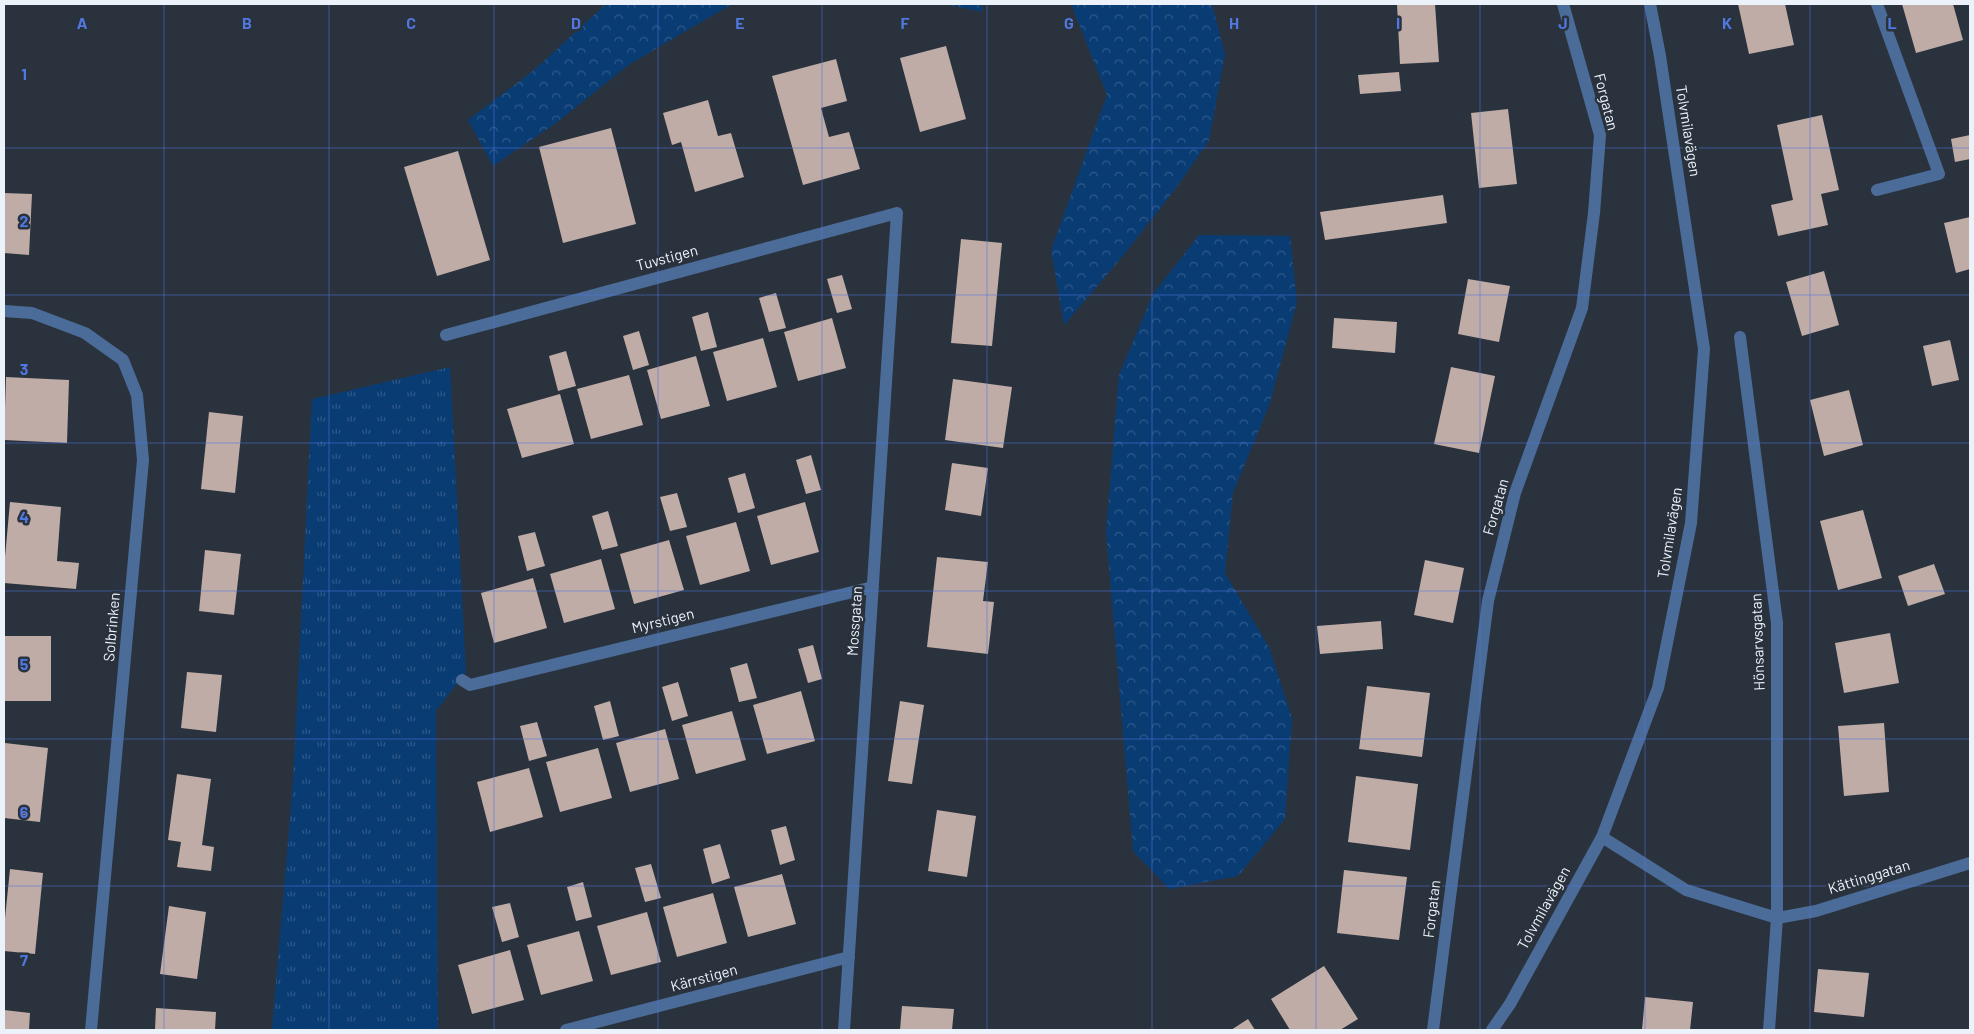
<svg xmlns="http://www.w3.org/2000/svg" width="1974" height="1034" font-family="Barlow,sans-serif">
  <defs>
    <pattern id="grass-tufts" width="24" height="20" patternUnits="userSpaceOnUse" patternTransform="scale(1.25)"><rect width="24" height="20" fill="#0a3c74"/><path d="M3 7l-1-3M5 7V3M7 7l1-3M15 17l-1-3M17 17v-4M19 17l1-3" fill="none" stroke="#2e5989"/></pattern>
    <pattern id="forest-crowns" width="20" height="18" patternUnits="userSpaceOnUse" patternTransform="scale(1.25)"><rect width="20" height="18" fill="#0a3c74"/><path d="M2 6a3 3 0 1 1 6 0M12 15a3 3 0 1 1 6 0" fill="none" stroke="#2e5989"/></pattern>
  </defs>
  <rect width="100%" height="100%" fill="#2a323d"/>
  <path fill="url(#grass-tufts)" d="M450,367L466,672L436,711L438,1030H272L293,781L312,399Z"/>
  <path fill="url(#forest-crowns)" d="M606,4H732L630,64L556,123L493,166L468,120L533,71Z
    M945,4H982V12Z
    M1071,4H1212L1225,54L1209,141L1176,188L1122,257L1064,325L1051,250L1107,95Z
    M1199,235L1290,236L1297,302L1270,403L1233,493L1225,573L1269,647L1292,718L1285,819L1238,876L1169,889L1133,851L1106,531L1119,375L1153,294Z"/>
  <path fill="#bfaca7" d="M1397,4H1435L1439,62L1400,64Z
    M1738,4H1785L1794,45L1749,54Z
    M1902,4H1953L1963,40L1916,53Z
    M946,46L966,119L920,132L900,58Z
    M836,59L847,101L821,108L829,137L849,132L860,169L803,185L772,76Z
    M1399,72L1401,91L1360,94L1358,75Z
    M708,100L718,136L731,133L744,177L695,192L681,142L672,145L663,113Z
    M1508,109L1517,184L1479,188L1471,113Z
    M1822,115L1839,190L1821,194L1828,225L1778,236L1771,205L1793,200L1777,125Z
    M611,128L636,224L563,243L539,147Z
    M1970,135V159L1955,162L1951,139Z
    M458,151L490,260L437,276L404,167Z
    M4,193L32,194L29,255L4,253Z
    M1443,195L1447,223L1325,240L1320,212Z
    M1970,217V269L1956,273L1944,223Z
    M961,239L1002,243L992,346L951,343Z
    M1824,271L1839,325L1802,336L1786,282Z
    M842,275L852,309L837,313L827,279Z
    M1468,279L1510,286L1499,342L1458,334Z
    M776,293L786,328L769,332L759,298Z
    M708,312L717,347L701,351L692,317Z
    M832,318L846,368L798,381L784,332Z
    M1334,318L1397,322L1395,353L1332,348Z
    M639,331L649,365L633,370L623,336Z
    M763,338L777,387L727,401L713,352Z
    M1950,340L1959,380L1932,386L1923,346Z
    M566,351L576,386L558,391L549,356Z
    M696,356L710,406L661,419L647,370Z
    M1451,367L1495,376L1479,453L1434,444Z
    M629,375L643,425L591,439L577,389Z
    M6,377L69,380L67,443L4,440Z
    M953,379L1012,387L1003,448L945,440Z
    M1849,390L1863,445L1824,456L1810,400Z
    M560,394L574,444L522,458L507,409Z
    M209,412L243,416L235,493L201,489Z
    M811,455L821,490L806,494L796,460Z
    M952,463L988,468L981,516L945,510Z
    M745,473L755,508L738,513L728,478Z
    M677,493L687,527L670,531L660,497Z
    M10,502L61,507L57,561L79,563L76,589L4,583V556L5,557Z
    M805,502L819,552L771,565L757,516Z
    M1863,510L1882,578L1838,590L1820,521Z
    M608,511L618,546L602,550L592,516Z
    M736,522L750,571L700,585L686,536Z
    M535,532L545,566L527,571L518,536Z
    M669,540L684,590L634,604L620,554Z
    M205,550L241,554L234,615L199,611Z
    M937,557L988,562L983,601L994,602L988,654L927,647Z
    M601,559L615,609L564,623L550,574Z
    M1425,560L1464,568L1453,623L1414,615Z
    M1934,564L1945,594L1908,606L1898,576Z
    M533,578L547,628L494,643L481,593Z
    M1381,621L1383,649L1320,654L1317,626Z
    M1890,633L1899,683L1844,693L1835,643Z
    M5,636H51V701H5Z
    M813,645L822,679L808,683L798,649Z
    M747,663L757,698L739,702L730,668Z
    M187,672L222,675L216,732L181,728Z
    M678,682L688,716L672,721L662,687Z
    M1367,686L1430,693L1422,757L1359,749Z
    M801,691L815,741L767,754L753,705Z
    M610,701L619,736L603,740L594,706Z
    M900,701L924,705L912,784L888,781Z
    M732,711L746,760L696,774L682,725Z
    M537,722L547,756L529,761L520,726Z
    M1884,723L1889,792L1844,796L1838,726Z
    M665,729L679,779L630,792L616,743Z
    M5,743L48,748L40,822L4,818Z
    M598,748L612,798L560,812L546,762Z
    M529,768L543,817L490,832L477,782Z
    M177,774L211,779L202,845L214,847L211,871L177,867L181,842L168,840Z
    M1356,776L1418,784L1410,850L1348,842Z
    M937,810L976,816L967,877L928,871Z
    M786,826L795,860L780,865L771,830Z
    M720,844L730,878L712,884L703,849Z
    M651,864L661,898L645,902L635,868Z
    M10,869L43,873L35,954L4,951V928Z
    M1344,870L1407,877L1399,940L1337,933Z
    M782,874L796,924L748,937L734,887Z
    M583,882L592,917L576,921L567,887Z
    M713,893L727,943L677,957L663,907Z
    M510,903L519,937L502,942L492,907Z
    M169,906L206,912L197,979L160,974Z
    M647,912L661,962L611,975L597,926Z
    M579,931L593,981L541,995L527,945Z
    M510,950L524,1000L472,1014L458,965Z
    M1324,966L1358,1019L1340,1030H1290L1271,999Z
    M1818,969L1869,973L1864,1017L1814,1012Z
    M1645,997L1693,1002L1690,1030H1642Z
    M902,1006L954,1009L952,1030H900Z
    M156,1008L216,1012L215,1030H155Z
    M4,1010L30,1013L29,1030H4Z
    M1248,1019L1255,1030H1231Z"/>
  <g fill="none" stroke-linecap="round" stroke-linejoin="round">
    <path stroke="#4b6c98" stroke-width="12" d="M1877,190L1939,174L1877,4
      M4,311L32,313L85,333L123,360L137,395L143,460L91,1030
      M446,335L897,213L844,1030
      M1740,337L1777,623V918L1769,1030
      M462,680L470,685L873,587
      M1602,837L1686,890L1777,918L1816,911L1970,863
      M566,1030L849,957
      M1433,1030L1488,601L1515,493L1582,308L1594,213L1600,135L1563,4
      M1492,1030L1510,1004L1602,837L1658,688L1691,523L1704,349L1660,56L1650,4"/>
  </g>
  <path fill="none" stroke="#5177e0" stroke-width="1" stroke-opacity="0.55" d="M164,4V1030M329,4V1030M494,4V1030M658,4V1030M822,4V1030M987,4V1030M1152,4V1030M1316,4V1030M1480,4V1030M1645,4V1030M1810,4V1030M4,148H1970M4,295H1970M4,443H1970M4,591H1970M4,739H1970M4,886H1970"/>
  <g text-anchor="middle" stroke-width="5" stroke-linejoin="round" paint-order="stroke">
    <g font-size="15" fill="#ecf2f9" stroke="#2a323d">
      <text transform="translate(1606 102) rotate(76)" y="5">Forgatan</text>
      <text transform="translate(1688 131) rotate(81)" y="5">Tolvmilavägen</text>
      <text transform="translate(667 258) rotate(-15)" y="5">Tuvstigen</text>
      <text transform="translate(1496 507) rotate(-74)" y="5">Forgatan</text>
      <text transform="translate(1670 533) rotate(-81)" y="5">Tolvmilavägen</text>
      <text transform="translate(663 621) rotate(-14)" y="5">Myrstigen</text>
      <text transform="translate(855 621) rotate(-86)" y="5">Mossgatan</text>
      <text transform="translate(112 627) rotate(-85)" y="5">Solbrinken</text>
      <text transform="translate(1758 642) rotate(-92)" y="5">Hönsarvsgatan</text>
      <text transform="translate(1869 877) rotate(-17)" y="5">Kättinggatan</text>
      <text transform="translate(1544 908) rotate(-61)" y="5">Tolvmilavägen</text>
      <text transform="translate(1432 909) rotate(-83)" y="5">Forgatan</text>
      <text transform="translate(704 978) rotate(-15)" y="5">Kärrstigen</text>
    </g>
  </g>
  <g font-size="16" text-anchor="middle" font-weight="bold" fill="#5177e0" stroke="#2a323d" stroke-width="5" stroke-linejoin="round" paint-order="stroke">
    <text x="82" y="29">A</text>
    <text x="247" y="29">B</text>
    <text x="411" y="29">C</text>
    <text x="576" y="29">D</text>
    <text x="740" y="29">E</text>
    <text x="905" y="29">F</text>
    <text x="1069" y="29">G</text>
    <text x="1234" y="29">H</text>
    <text x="1398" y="29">I</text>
    <text x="1563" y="29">J</text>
    <text x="1727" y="29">K</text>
    <text x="1892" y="29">L</text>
    <text x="24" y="80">1</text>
    <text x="24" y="227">2</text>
    <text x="24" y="375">3</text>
    <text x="24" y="523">4</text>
    <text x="24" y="670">5</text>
    <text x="24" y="818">6</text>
    <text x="24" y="966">7</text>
  </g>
  <rect width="1974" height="1034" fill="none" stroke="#ecf2f9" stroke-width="10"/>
</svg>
